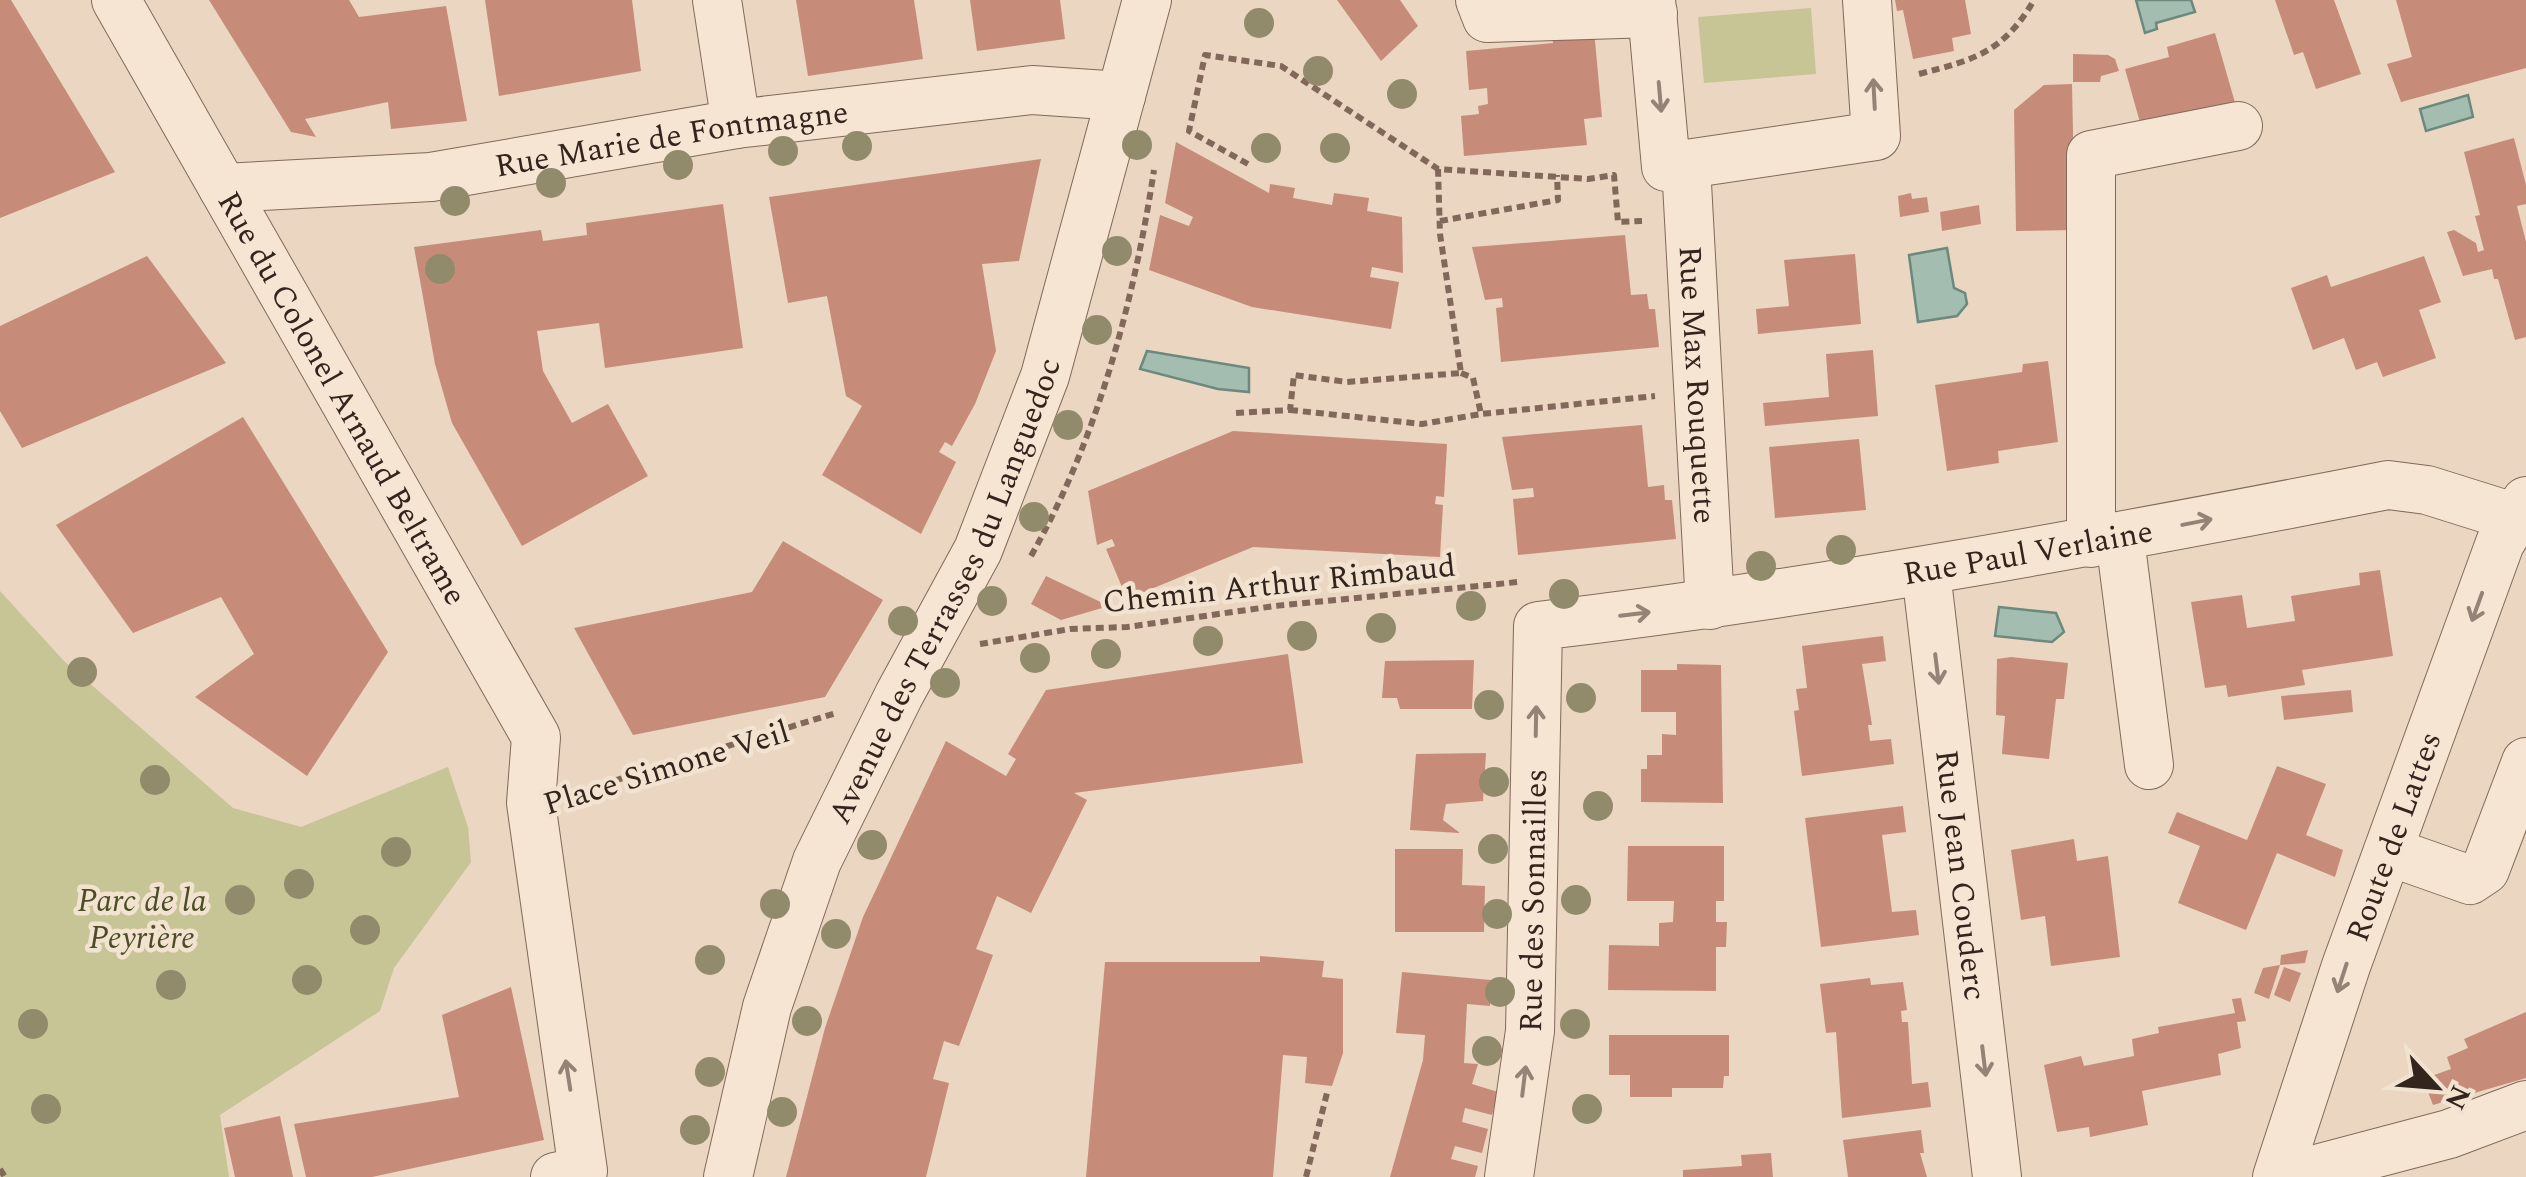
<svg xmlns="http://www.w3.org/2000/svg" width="2526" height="1177" font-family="Spectral,serif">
  <rect width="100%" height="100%" fill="#ead6c1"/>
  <path fill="#c7c496" d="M1811,8L1816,74L1704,83L1698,17Z
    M0,591L64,661L233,808L301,827L448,767L468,827L471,862L394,968L380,1011L220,1115L229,1177H0Z"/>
  <path fill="#a3bdb1" stroke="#6b897d" stroke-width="2.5" d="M2136,0H2191L2195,12L2156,23L2157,29L2145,33Z
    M2468,95L2473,117L2426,131L2420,109Z
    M1947,248L1954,288L1965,293L1967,304L1957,316L1918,322L1909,255Z
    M1147,351L1249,368V392L1218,389L1140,369Z
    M1999,607L2056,613L2064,632L2052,642L1995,636Z"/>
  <path fill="#c68c79" d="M0,0H11L115,172L0,218Z
    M209,0H349L359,17L446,6L467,121L391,129L388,102L305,119L316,137L291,132Z
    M485,0H632L641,71L499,96Z
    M796,0H914L923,59L808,76Z
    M970,0H1060L1065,39L977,51Z
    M1337,0H1400L1418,26L1381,61Z
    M1895,0H1965L1971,34L1952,38L1954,51L1913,59L1903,10L1897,11Z
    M2275,0H2334L2361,74L2316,89L2303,52L2294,55Z
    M2396,0H2526V68L2401,102L2387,64L2412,57Z
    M1594,30L1602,117L1584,119L1587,145L1464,156L1461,116L1479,114L1478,106L1488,104L1487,88L1469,90L1466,51L1553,43L1552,34Z
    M2215,33L2238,113L2141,126L2125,69L2169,57L2167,47Z
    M2073,54L2108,55L2115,59L2119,71L2101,76L2100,82H2073Z
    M2072,84L2075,230L2016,231L2014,110L2044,85Z
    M2514,138L2526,185V204L2517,206L2526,242V337L2515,340L2498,279H2494L2492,269L2463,276L2447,232L2454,230L2476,243L2478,252L2484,250L2475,216L2480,215L2464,152Z
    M1176,142L1269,193L1270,184L1295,188L1293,198L1332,205L1334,193L1369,198L1367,211L1402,217L1403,273L1372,267L1370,277L1399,282L1391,329L1252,307L1149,270L1160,215L1189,226L1193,217L1165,203Z
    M1041,159L1019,261L982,264L996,351L975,404L952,446L945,442L939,452L956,462L921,534L822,475L862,406L846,396L827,296L788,303L769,197Z
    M1911,193L1912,199L1927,197L1929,212L1900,217L1898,196Z
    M723,204L743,348L605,368L599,323L537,331L543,371L572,423L608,404L648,476L522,546L452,423L435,364L414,247L541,230L543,241L587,235L586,223Z
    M1979,205L1981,224L1942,231L1940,212Z
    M1625,235L1631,295L1647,294L1649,309H1655L1659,347L1501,362L1496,308L1503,307L1502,298L1485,300L1472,247Z
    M1855,254L1861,324L1758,334L1756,309L1789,306L1784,260Z
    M147,256L226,363L22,448L0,411V326Z
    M2424,256L2441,302L2419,310L2436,358L2383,377L2377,362L2356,370L2344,338L2313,350L2291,288L2327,275L2331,287Z
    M1873,350L1878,416L1765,426L1763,403L1829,397L1826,354Z
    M2048,361L2058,442L1998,451L1999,463L1947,471L1935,385L2022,372L2023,364Z
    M243,417L388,652L307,776L195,697L254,654L221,597L133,633L56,525Z
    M1642,425L1648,487L1664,485L1665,500H1672L1676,539L1518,555L1513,499L1534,497L1533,488L1512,490L1502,437Z
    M1233,431L1447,444L1444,497L1436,496L1435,504L1443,505L1440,557L1253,547L1127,599L1106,549L1115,546L1112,539L1097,545L1088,491Z
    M1859,439L1866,510L1775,518L1769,447Z
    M783,541L883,600L825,697L633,735L574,628L752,592Z
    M2380,570L2393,656L2302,670L2305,685L2228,697L2226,685L2205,688L2191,602L2242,595L2247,628L2295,621L2291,596L2360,585L2359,573Z
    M1046,576L1109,606L1061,620L1031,604Z
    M1883,636L1886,661L1862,664L1872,725H1868L1870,741L1891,739L1894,764L1802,776L1794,711L1799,710L1796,689L1807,688L1802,646Z
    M1288,654L1303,763L1074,793L1087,800L1031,913L997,896L976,949L993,955L959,1046L944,1041L933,1079L949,1083L926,1177H786L825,1028L863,917L946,741L1006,776L1016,759L1008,754L1046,690Z
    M2011,657L2068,663L2064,699H2056L2049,759L2002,754L2005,716L1996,715L1997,659Z
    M1474,660L1472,709H1400L1397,698H1382L1385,661Z
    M1677,664L1721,665L1723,803L1641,802V769H1647V755H1662V734L1676,735V712H1641V670H1677Z
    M2351,690L2353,712L2284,720L2281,696Z
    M1486,753L1483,801L1446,804L1443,820L1460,833L1410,830L1416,754Z
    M2277,766L2326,784L2306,835L2343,850L2335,877L2277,853L2246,930L2178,903L2200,846L2168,833L2177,812L2247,840Z
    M1903,806L1906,832L1882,835L1892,912L1916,910L1919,935L1821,947L1805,818Z
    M2074,839L2077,861L2108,856L2120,957L2051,966L2045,916L2021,920L2011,850Z
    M1628,846H1724V901H1716V922H1727L1726,947H1716V991L1608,990L1609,945L1659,946V923L1673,922L1674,901H1627Z
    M1395,849H1463L1462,885L1485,886L1484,932H1395Z
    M2308,950L2305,963L2280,965L2269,999L2254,993L2263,968L2280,965L2281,955Z
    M1260,956L1324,961L1322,977L1343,979V1053L1332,1086L1305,1083L1307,1057L1283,1055L1273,1177H1086L1105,962H1260Z
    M2284,967L2301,973L2290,1002L2274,995Z
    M1402,972L1491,980L1490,1006L1467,1004L1464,1063L1478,1064L1472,1084L1498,1092L1492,1115L1465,1108L1462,1122L1488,1129L1482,1153L1455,1146L1451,1159L1478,1166L1475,1177H1390L1423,1060L1425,1035L1396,1033Z
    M1870,978L1871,985L1903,982L1907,1010L1901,1011L1902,1022H1908L1912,1084L1928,1082L1931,1107L1842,1118L1836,1032L1826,1033L1820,984Z
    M511,987L544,1140L372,1177H306L294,1124L459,1097L442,1015Z
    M2241,998L2246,1021L2237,1022L2241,1048L2218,1054L2221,1075L2142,1091L2148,1125L2090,1137L2089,1127L2057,1132L2044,1065L2081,1056L2084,1066L2134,1056L2132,1039L2159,1033L2158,1027L2235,1013L2232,999Z
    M2526,1012V1078L2433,1105L2423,1079L2451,1069L2447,1057L2468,1048L2464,1039Z
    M1609,1035H1729V1076H1724L1723,1088H1672V1097H1630V1075H1609Z
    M280,1116L293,1177H235L224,1128Z
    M1921,1130L1924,1153H1920L1927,1177H1848L1843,1140Z
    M1771,1153L1773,1177H1683V1170L1742,1166L1741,1155Z"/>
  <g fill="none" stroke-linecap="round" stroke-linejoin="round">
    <g stroke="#82685a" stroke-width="50">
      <g id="minor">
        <path id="s1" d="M116,0L536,737L531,803L583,1171L555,1177"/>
        <path d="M717,0L736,124"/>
        <path d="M1480,0L1487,18L1653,13"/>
        <path d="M1651,0L1666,167L1876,136L1867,0"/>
        <path id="s2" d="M1686,165L1710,605"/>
        <path id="s3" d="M223,188L431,177L736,124L1032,90L1121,96"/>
        <path d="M2120,539L2149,765"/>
        <path d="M2091,543V155L2238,126"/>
        <path id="s4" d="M1926,572L1997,1177"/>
        <path d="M2388,851L2470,880L2485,870L2526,762"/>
        <path id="s5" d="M728,1177L767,1007L817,861L899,695L978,550L1045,376L1147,0"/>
        <path id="s6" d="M1509,1177L1530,1031L1538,626C1824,592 2106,540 2388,485L2427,490L2513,517"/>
        <path id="s7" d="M2277,1177L2346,966L2500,543L2526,501"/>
        <path d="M2286,1177L2449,1134L2526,1105"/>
      </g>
    </g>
    <path stroke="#82685a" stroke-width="6" stroke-dasharray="8 5" stroke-linecap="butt" d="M1919,74C1974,60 2004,52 2034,0
      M1248,164L1189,131L1205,55L1281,66L1438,169L1588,179L1614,175L1618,222L1642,221
      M1440,221L1558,200L1557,175
      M1461,373L1473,378L1481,414L1655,396
      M1290,410L1422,424L1481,414
      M1236,413L1290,410L1294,375L1347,382L1461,373L1440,234L1438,169
      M1031,556C1097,440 1134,302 1154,170
      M980,644L1070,629L1127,627L1275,606L1518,582
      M577,792L836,713
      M0,1169L5,1177
      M1306,1177L1327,1093"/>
    <use href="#minor" stroke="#f6e5d3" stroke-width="48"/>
  </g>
  <g fill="#928b6b">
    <circle cx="1259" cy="23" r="15"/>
    <circle cx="1318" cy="71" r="15"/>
    <circle cx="1402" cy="94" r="15"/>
    <circle cx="1137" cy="145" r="15"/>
    <circle cx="857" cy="146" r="15"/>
    <circle cx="1266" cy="148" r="15"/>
    <circle cx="1335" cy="148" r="15"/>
    <circle cx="783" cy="151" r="15"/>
    <circle cx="678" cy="165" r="15"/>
    <circle cx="551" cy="183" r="15"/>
    <circle cx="455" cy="201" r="15"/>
    <circle cx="1117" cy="251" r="15"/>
    <circle cx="440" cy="269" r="15"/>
    <circle cx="1097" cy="330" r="15"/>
    <circle cx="1068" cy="425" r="15"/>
    <circle cx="1034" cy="517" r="15"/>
    <circle cx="1841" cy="550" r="15"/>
    <circle cx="1761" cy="566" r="15"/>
    <circle cx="1564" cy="594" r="15"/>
    <circle cx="992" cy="601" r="15"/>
    <circle cx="1471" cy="606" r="15"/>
    <circle cx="903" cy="621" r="15"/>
    <circle cx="1381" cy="628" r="15"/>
    <circle cx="1302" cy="636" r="15"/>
    <circle cx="1208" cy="641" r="15"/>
    <circle cx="1106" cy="654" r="15"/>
    <circle cx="1035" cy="658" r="15"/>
    <circle cx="82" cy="672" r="15"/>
    <circle cx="945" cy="683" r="15"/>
    <circle cx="1581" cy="698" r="15"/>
    <circle cx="1489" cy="705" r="15"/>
    <circle cx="155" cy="780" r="15"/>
    <circle cx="1494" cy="782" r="15"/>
    <circle cx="1598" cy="806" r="15"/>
    <circle cx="872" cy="845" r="15"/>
    <circle cx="1493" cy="849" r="15"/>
    <circle cx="396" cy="852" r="15"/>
    <circle cx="299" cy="884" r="15"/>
    <circle cx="240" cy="900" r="15"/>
    <circle cx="1576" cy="900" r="15"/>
    <circle cx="775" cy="904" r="15"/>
    <circle cx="1497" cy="914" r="15"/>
    <circle cx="365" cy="930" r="15"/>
    <circle cx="836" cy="934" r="15"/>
    <circle cx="710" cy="960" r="15"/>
    <circle cx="307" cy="980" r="15"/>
    <circle cx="171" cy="985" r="15"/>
    <circle cx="1500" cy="992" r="15"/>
    <circle cx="807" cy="1021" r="15"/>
    <circle cx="33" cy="1024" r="15"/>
    <circle cx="1575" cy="1024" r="15"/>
    <circle cx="1487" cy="1051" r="15"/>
    <circle cx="710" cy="1072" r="15"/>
    <circle cx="46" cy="1109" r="15"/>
    <circle cx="1587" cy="1109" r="15"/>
    <circle cx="782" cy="1112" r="15"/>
    <circle cx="695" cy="1130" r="15"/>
  </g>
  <defs><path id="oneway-shaft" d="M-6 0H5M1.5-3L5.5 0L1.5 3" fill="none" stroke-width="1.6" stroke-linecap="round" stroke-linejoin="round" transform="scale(2.5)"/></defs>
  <g stroke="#948478">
    <use href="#oneway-shaft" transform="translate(1874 94) rotate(-93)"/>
    <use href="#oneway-shaft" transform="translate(1660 97) rotate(85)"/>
    <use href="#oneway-shaft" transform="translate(2197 522) rotate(-11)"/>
    <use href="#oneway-shaft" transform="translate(2477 607) rotate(110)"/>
    <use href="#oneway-shaft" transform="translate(1635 614) rotate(-7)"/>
    <use href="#oneway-shaft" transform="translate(1937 669) rotate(83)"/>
    <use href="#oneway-shaft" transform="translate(1536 721) rotate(-89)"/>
    <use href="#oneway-shaft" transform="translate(2342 978) rotate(108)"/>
    <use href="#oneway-shaft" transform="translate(1984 1061) rotate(83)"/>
    <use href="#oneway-shaft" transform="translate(568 1075) rotate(-99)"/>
    <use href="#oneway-shaft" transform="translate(1524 1081) rotate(-83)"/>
  </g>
  <g text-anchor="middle" stroke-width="9" stroke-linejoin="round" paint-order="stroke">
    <g font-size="32" fill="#33241d" stroke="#f2e2d0">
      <text dy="11" stroke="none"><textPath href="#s3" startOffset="452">Rue Marie de Fontmagne</textPath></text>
      <text dy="11" stroke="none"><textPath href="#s2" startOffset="220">Rue Max Rouquette</textPath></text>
      <text dy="11" stroke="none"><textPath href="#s1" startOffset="458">Rue du Colonel Arnaud Beltrame</textPath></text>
      <text dy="11" stroke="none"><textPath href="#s6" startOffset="1048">Rue Paul Verlaine</textPath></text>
      <text transform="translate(1279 583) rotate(-6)" y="11">Chemin Arthur Rimbaud</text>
      <text dy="11" stroke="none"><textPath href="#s5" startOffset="628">Avenue des Terrasses du Languedoc</textPath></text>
      <text transform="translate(666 767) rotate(-17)" y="11">Place Simone Veil</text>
      <text dy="11" stroke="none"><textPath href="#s7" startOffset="360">Route de Lattes</textPath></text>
      <text dy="11" stroke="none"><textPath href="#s4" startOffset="305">Rue Jean Couderc</textPath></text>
      <text dy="11" stroke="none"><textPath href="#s6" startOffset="278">Rue des Sonnailles</textPath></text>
    </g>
    <g font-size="32" font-style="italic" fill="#4a4d25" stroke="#f2e2d0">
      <text x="142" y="911">Parc de la<tspan x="142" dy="37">Peyrière</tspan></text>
    </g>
  </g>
  <g transform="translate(2436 1087) rotate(116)" stroke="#f2e2d0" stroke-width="8" paint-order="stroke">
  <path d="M0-8L18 38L0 25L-18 38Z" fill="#33241d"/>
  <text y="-15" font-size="28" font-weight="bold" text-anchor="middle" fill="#33241d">N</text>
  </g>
</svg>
